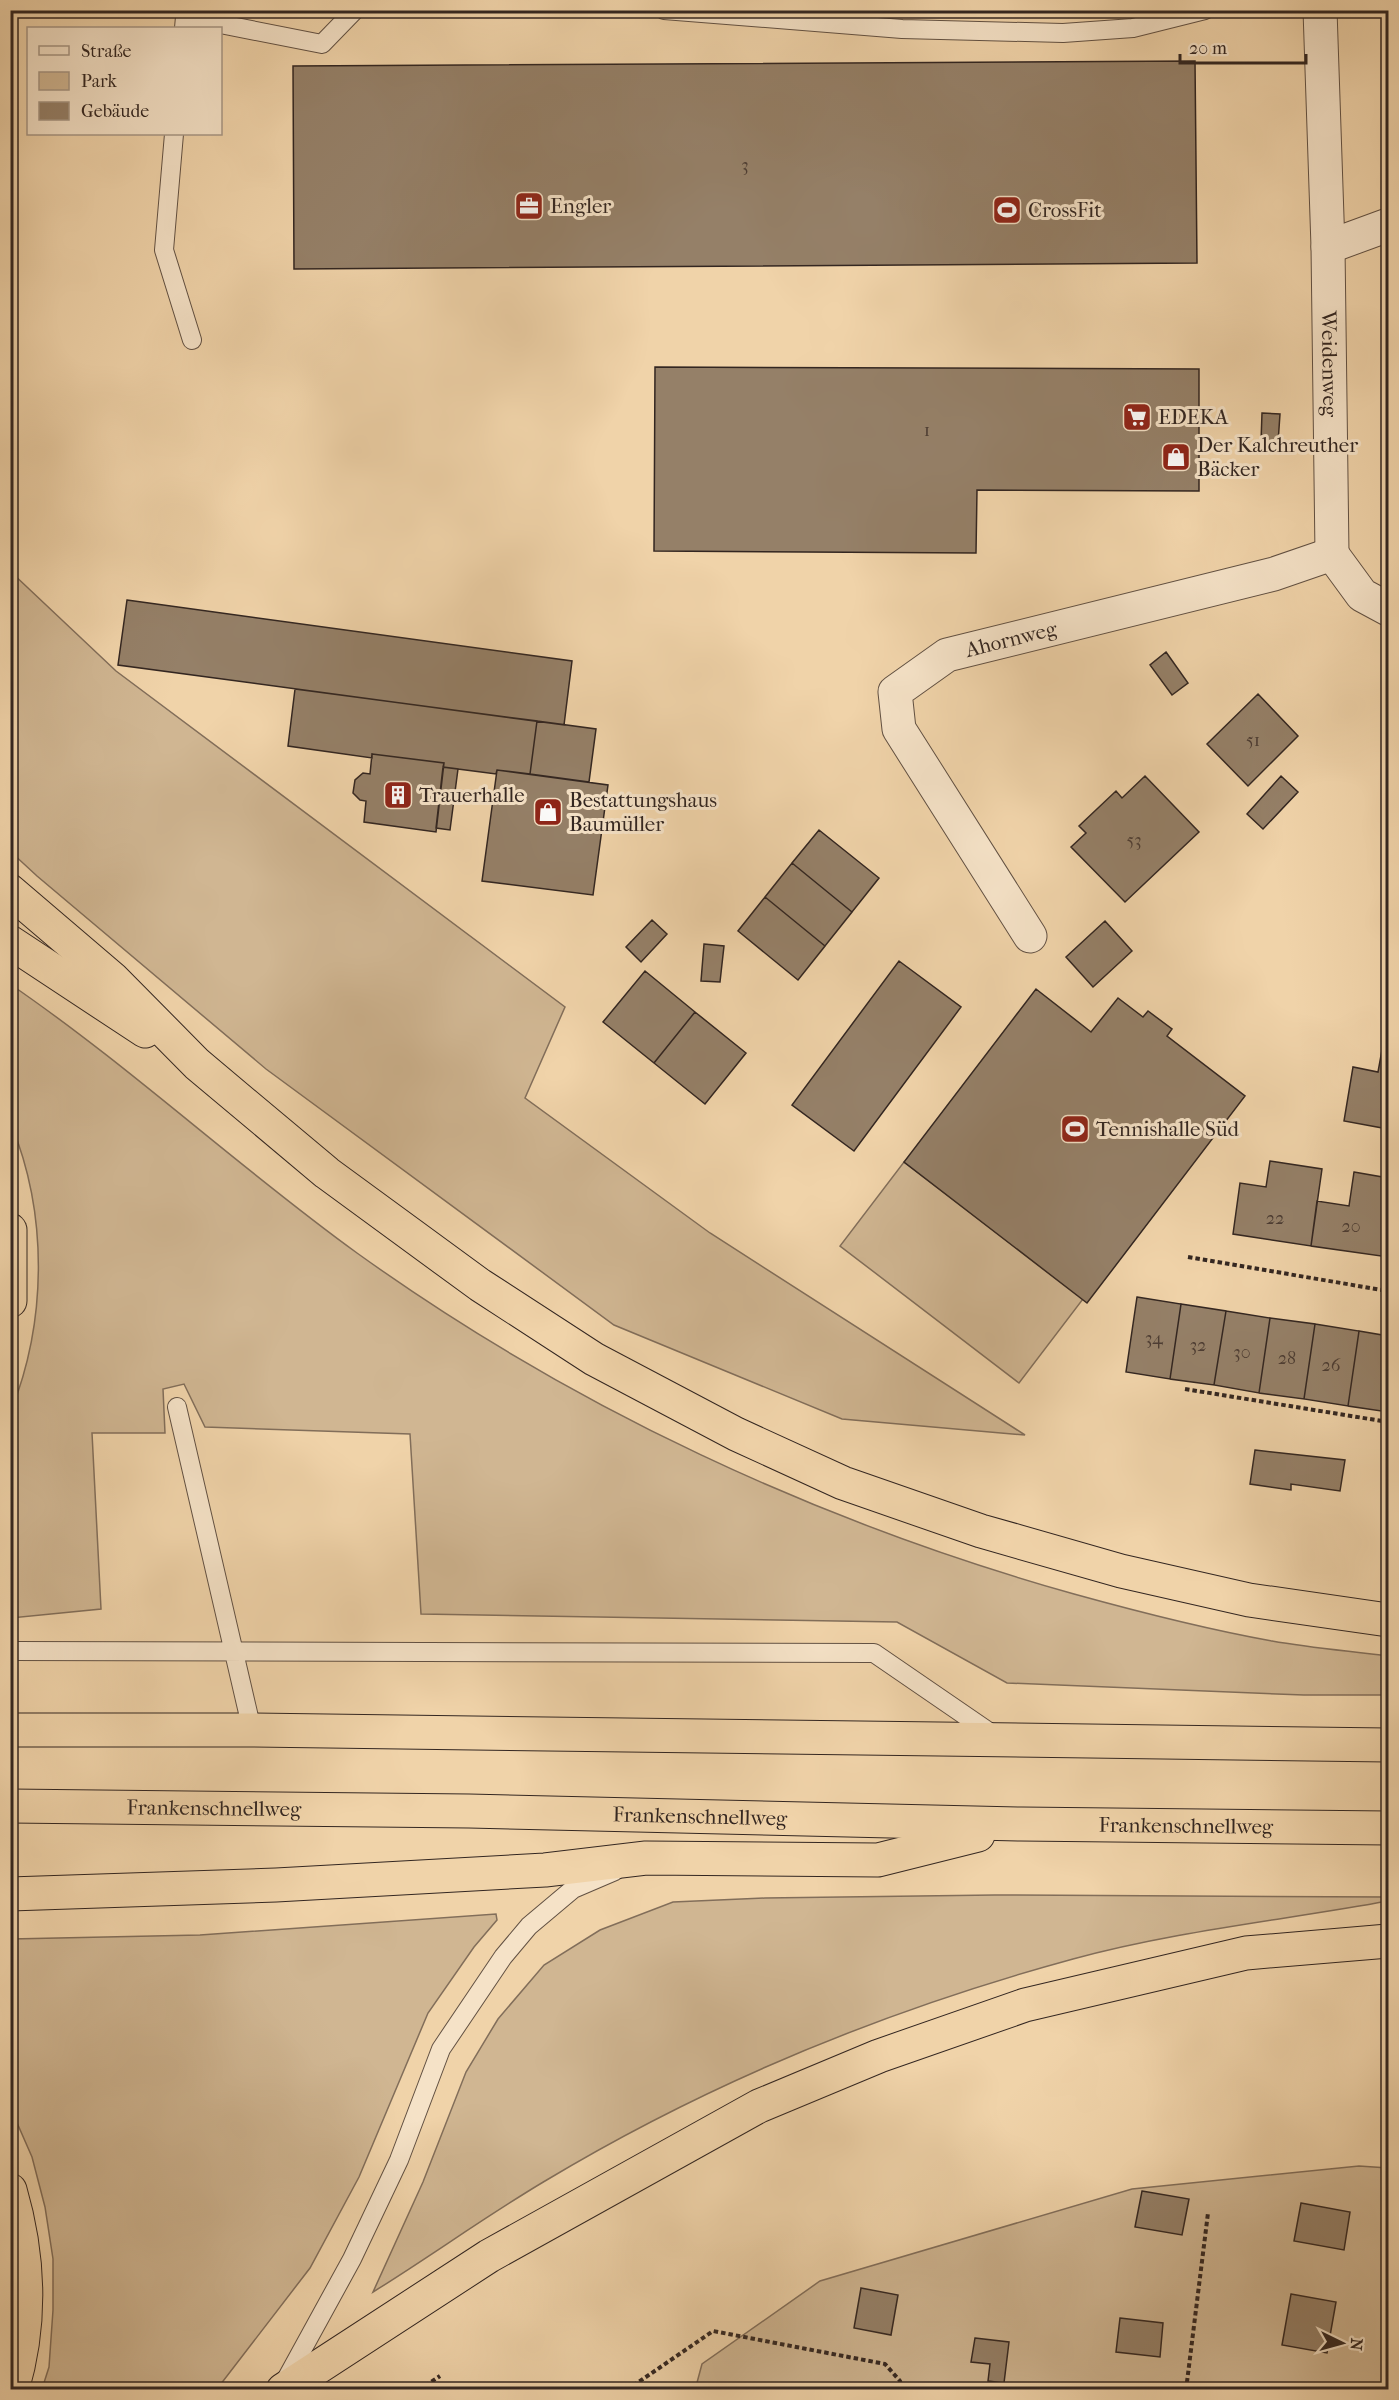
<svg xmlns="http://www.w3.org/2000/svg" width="1399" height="2400" font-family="'IM FELL French Canon',serif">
  <rect width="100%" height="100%" fill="#f0d3a9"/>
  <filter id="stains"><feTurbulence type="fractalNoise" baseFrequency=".00333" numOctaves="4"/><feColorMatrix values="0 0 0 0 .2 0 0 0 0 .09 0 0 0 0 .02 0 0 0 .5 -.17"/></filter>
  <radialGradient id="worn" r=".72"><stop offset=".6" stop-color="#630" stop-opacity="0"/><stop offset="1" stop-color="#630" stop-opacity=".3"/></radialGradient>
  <path fill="#d0b692" stroke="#826e5a" stroke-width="1.5" d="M10,571L116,671L565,1007L525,1098L710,1233L1025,1435L842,1419L614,1325L266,1069L37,876L11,852Z
    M10,984C131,1067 238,1167 357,1253C573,1408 818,1522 1074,1594C1139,1612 1205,1629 1272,1641C1311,1648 1350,1651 1388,1656V1695H1304L1007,1683L897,1622L421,1614L410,1434L205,1427L184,1384L163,1389L165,1433H92L101,1609L11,1618V1411C47,1321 48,1214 11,1124Z
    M904,1162L1083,1299L1019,1383L840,1246Z
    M995,1895L1388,1897V1901C1284,1920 1176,1931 1073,1959C890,2009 708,2083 545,2181C486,2216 431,2256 373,2292L423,2182L466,2072L498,2019L544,1965L600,1930L673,1902L765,1898Z
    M496,1914L497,1920L474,1947L428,2013L359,2177L310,2268L217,2389H42L49,2367L53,2310V2259L45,2207L32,2157L11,2109V1939L200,1935Z
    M1359,2166L1388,2168V2389L695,2390L702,2364L820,2281L1132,2189Z"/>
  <path fill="#958068" stroke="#332621" stroke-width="1.5" d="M1195,61L1197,263L294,269L293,66Z
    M655,367L1199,369V491L977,490L976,553L654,551Z
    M1262,413L1280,414L1278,443L1261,442Z
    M127,600L572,661L564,725L118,665Z
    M1166,652L1188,683L1172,695L1150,665Z
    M295,689L537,721L530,774L497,770L496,774L443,767L444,763L372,754V758L288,746Z
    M1258,694L1298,736L1248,786L1207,744Z
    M537,721L596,729L589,782L530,774Z
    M372,754L444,763L436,832L364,822L366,801L360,800L353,793L355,780L363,773L370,774Z
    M443,767L458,769L450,830L436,828Z
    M497,770L608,785L593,895L482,881Z
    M1145,776L1199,832L1125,902L1071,847L1086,833L1079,826L1116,791L1122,798Z
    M1281,776L1298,792L1263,829L1247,814Z
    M819,830L879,878L852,912L792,863Z
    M792,863L852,912L825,946L765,897Z
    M765,897L825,946L798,980L738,931Z
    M652,920L667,934L641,962L626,947Z
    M1105,921L1132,951L1093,987L1066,957Z
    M704,944L724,946L720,982L701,981Z
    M899,961L961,1007L854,1151L792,1105Z
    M645,971L695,1012L654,1063L603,1022Z
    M1036,989L1091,1032L1118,998L1143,1017L1148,1011L1172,1029L1167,1036L1245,1096L1087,1303L904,1162Z
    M695,1012L746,1053L705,1104L654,1063Z
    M1384,1039L1388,1040V1129L1344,1121L1353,1067L1378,1072Z
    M1270,1161L1322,1169L1311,1246L1233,1234L1240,1183L1266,1187Z
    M1354,1172L1388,1178V1257L1311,1246L1317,1201L1349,1206Z
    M1137,1297L1181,1304L1170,1379L1126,1372Z
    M1181,1304L1226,1311L1214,1385L1170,1379Z
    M1226,1311L1270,1318L1259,1393L1214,1385Z
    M1270,1318L1315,1324L1304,1399L1259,1393Z
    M1315,1324L1359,1331L1348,1406L1304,1399Z
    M1359,1331L1388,1336V1412L1348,1406Z
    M1255,1450L1345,1460L1340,1491L1291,1484V1490L1250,1484Z
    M1142,2191L1189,2199L1182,2235L1135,2227Z
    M1301,2203L1350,2212L1344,2250L1294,2241Z
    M861,2288L898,2295L891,2335L854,2328Z
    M1291,2294L1336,2302L1327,2353L1282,2345Z
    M1120,2318L1163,2323L1160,2357L1116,2352Z
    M975,2338L1009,2342L1004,2383L988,2381L990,2364L971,2362Z"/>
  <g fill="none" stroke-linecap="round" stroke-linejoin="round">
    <g stroke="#625143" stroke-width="20">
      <path id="lane" d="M664,10L902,29L1063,33L1133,28L1205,10
        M184,28L185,17L322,44L355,10
        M174,134L164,250L192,340
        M177,1407L252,1730
        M10,1651L874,1653L995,1736
        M284,2383L352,2259L399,2160L441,2049L503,1957L529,1926L573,1889L615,1871"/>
    </g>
    <g stroke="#625143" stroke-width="35">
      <g id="street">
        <path id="s1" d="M1320,10L1328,247L1332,554"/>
        <path d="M1328,247L1388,225"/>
        <path d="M1332,554L1362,595L1388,609"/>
        <path id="s2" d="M1030,936L899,729L895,692L947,655L1274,574L1332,554"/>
      </g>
    </g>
    <g stroke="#332621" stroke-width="35">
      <g id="highway">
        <path d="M10,891L113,979L197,1064L327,1173L480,1285L594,1359L736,1434L843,1483L981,1531L1121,1571L1249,1600L1388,1620"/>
        <path d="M10,942L145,1031"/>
        <path d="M10,1230V1301"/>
        <path d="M10,1730H252L1388,1745"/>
        <path id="s3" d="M10,1806L469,1811L1021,1824L1388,1828"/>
        <path d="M10,1894L276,1885L545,1870L646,1858L878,1860L978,1835"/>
        <path d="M10,2190C29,2255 32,2323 12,2390"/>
        <path d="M283,2390L489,2256L759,2106L879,2056L1025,2005L1246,1953L1388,1941"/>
      </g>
    </g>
    <path stroke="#332621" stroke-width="4" stroke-dasharray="4.5 3" stroke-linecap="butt" d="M1188,1257L1388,1291
      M1185,1389L1388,1422
      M419,2390L440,2376
      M627,2390L713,2331L885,2364L900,2381L902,2390
      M1186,2390L1208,2213"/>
    <use href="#lane" stroke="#f5e2c7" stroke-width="18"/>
    <use href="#street" stroke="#f5e2c7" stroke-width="33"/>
    <use href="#highway" stroke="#f0d3a9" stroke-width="33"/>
  </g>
  <defs>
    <g id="office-square" transform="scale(1.5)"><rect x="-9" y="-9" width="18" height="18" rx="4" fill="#8f2418" stroke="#f5e2c7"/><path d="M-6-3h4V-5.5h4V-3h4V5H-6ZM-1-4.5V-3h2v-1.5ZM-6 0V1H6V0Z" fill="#fff"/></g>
    <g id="stadium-square" transform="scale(1.5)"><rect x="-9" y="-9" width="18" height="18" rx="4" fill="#8f2418" stroke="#f5e2c7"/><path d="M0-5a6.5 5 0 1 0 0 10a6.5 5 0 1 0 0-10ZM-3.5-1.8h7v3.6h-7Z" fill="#fff"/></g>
    <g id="supermarket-square" transform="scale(1.5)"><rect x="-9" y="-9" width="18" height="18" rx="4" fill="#8f2418" stroke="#f5e2c7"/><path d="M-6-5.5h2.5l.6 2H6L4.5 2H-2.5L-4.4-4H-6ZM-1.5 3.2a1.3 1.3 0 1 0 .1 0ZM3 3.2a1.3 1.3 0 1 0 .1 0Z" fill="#fff"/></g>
    <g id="shop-square" transform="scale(1.5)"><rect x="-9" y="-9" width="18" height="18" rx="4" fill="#8f2418" stroke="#f5e2c7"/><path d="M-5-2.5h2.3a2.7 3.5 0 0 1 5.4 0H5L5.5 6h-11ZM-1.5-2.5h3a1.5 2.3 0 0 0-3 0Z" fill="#fff"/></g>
    <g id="building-square" transform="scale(1.5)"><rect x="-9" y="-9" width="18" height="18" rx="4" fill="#8f2418" stroke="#f5e2c7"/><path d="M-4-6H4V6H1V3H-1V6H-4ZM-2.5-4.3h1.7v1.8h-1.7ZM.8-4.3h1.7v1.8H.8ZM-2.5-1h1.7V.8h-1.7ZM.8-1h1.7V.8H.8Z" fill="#fff"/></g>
  </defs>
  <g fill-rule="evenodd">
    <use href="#office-square" x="529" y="206"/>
    <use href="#stadium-square" x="1007" y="210"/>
    <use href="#supermarket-square" x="1137" y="417"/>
    <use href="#shop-square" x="1176" y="457"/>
    <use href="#building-square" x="398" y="795"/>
    <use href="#shop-square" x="548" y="812"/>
    <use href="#stadium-square" x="1075" y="1129"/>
  </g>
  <g text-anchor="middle" stroke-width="6" stroke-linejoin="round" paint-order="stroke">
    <g font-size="18" fill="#4c3c33">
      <text x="745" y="171">3</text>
      <text x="927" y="436">1</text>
      <text x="1253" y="746">51</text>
      <text x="1134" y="846">53</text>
      <text x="1275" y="1224">22</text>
      <text x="1351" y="1232">20</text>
      <text x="1154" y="1344">34</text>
      <text x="1198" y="1351">32</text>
      <text x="1242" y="1358">30</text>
      <text x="1287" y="1364">28</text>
      <text x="1331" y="1371">26</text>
    </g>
    <g font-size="21" fill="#332621" stroke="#f5e2c7" text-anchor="start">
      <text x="550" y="213">Engler</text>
      <text x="1028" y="217">CrossFit</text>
      <text x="1158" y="424">EDEKA</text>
      <text x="1197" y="452">Der Kalchreuther<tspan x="1197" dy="24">Bäcker</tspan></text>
      <text x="419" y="802">Trauerhalle</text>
      <text x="569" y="807">Bestattungshaus<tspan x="569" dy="24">Baumüller</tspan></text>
      <text x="1096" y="1136">Tennishalle Süd</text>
    </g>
    <g font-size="21" fill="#332621" stroke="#f5e2c7">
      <text dy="7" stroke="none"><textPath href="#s1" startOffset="354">Weidenweg</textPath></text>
      <text dy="7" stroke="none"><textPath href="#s2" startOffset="412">Ahornweg</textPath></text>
      <text dy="7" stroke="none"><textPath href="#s3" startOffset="204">Frankenschnellweg</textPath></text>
      <text dy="7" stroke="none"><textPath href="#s3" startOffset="690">Frankenschnellweg</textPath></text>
      <text dy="7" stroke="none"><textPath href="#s3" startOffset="1176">Frankenschnellweg</textPath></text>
    </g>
  </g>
  <rect width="1399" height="2400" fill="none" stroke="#f0d3a9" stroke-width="36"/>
  <rect x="12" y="12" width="1375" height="2376" fill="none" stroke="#332621" stroke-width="3"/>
  <rect x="18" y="18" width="1363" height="2364" fill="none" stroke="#332621" stroke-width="1.5"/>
  <rect x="27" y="27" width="195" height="108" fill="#f5e2c7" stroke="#a79785" stroke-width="1.5"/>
  <rect x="39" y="46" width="30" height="9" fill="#f5e2c7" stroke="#a79785" stroke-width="1.5"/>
  <text x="81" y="57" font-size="18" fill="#332621">Straße</text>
  <rect x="39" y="72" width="30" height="18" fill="#d0b692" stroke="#a79785" stroke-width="1.5"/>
  <text x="81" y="87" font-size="18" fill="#332621">Park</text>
  <rect x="39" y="102" width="30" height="18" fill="#958068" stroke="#a79785" stroke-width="1.5"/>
  <text x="81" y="117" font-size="18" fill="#332621">Gebäude</text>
  <g transform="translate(1342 2343) rotate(95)" stroke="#f5e2c7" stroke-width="4.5" paint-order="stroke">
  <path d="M0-4.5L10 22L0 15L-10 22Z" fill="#332621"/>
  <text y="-9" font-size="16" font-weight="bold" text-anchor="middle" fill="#332621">N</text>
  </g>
  <path d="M1180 54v9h126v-9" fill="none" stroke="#332621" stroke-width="3"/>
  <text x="1189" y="54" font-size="18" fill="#332621" stroke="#f5e2c7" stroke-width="4.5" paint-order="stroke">20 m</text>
  <rect width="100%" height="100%" filter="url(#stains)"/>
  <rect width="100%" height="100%" fill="url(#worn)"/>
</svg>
